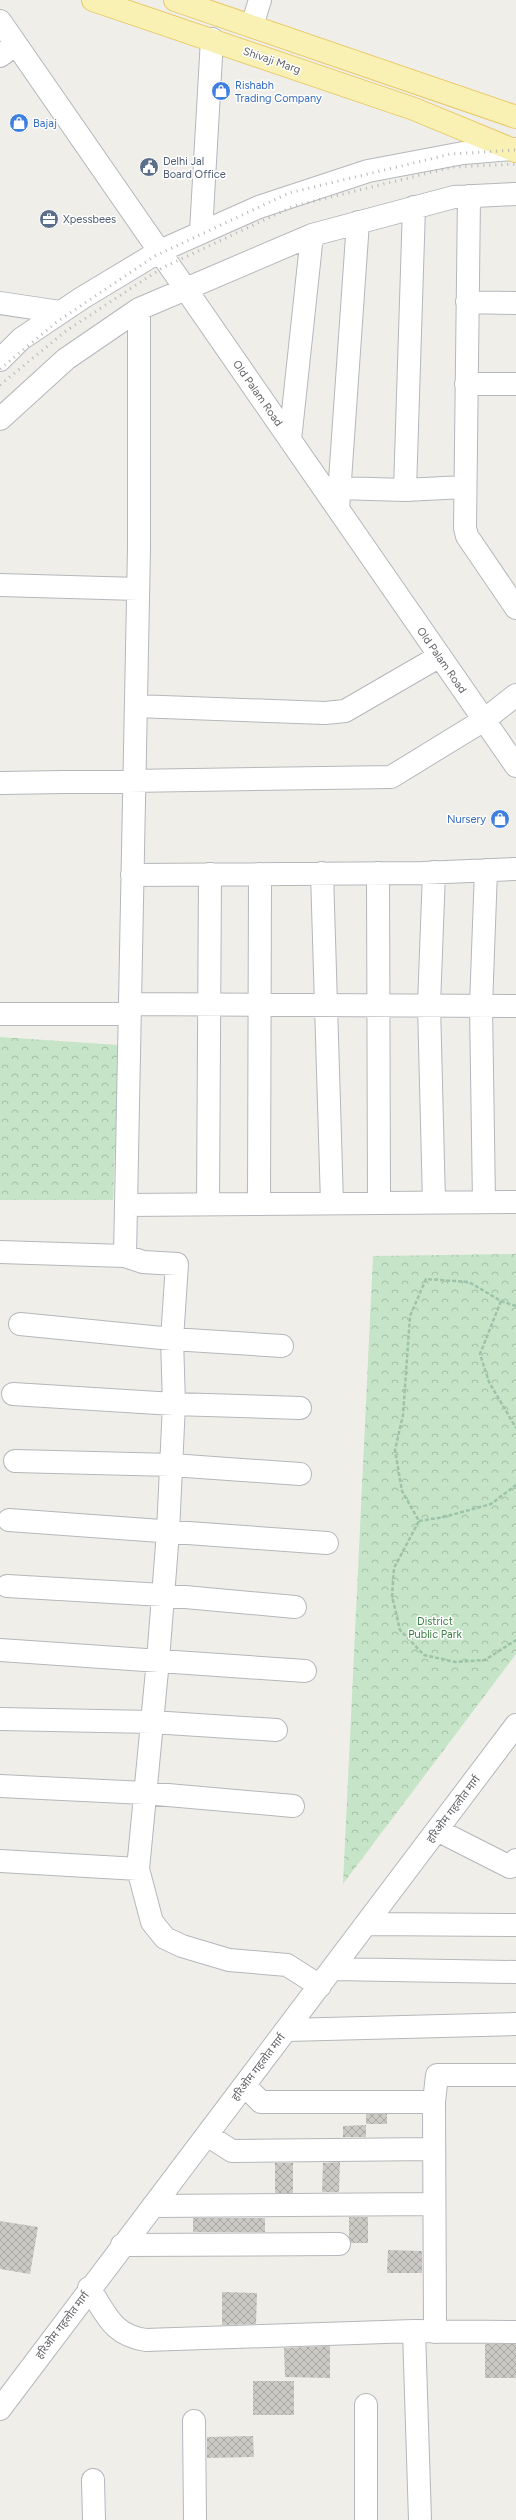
<svg xmlns="http://www.w3.org/2000/svg" width="516" height="2520" font-family="Figtree,'Noto Sans Devanagari',sans-serif">
  <defs>
    <pattern id="park-crowns" width="20" height="18" patternUnits="userSpaceOnUse"><rect width="20" height="18" fill="#c6e5c8"/><path d="M2 6a3 3 0 1 1 6 0M12 15a3 3 0 1 1 6 0" fill="none" stroke="#a4bda6"/></pattern>
    <pattern id="building-cross-hatch" width="8" height="8" patternUnits="userSpaceOnUse"><rect width="8" height="8" fill="#cbc9c4"/><path d="M0 0l8 8M0 8l8-8" fill="none" stroke="#a8a7a3"/></pattern>
  </defs>
  <rect width="100%" height="100%" fill="#f0eee8"/>
  <path fill="url(#park-crowns)" d="M0,1037L119,1045L113,1200H0Z
    M516,1254V1654L343,1884L373,1256Z"/>
  <path fill="url(#building-cross-hatch)" d="M366,2114H387V2124H366Z
    M366,2125V2137H343V2126Z
    M340,2162L339,2192H322L323,2163Z
    M275,2163H293V2193H275Z
    M349,2217H368V2243H351L349,2237Z
    M193,2218H265V2232H193Z
    M0,2221L38,2227L30,2274L0,2269Z
    M388,2250L422,2251V2273H387Z
    M222,2292L257,2293L256,2324L222,2325Z
    M485,2344H516V2378H485Z
    M330,2346V2378L285,2377L284,2348Z
    M253,2381H294V2415H253Z
    M253,2436L254,2457L207,2458V2437Z"/>
  <g fill="none" stroke-linecap="round" stroke-linejoin="round">
    <g stroke="#b4b7bb" stroke-width="24">
      <path id="minor" d="M0,21L516,766
        M252,26L260,0
        M0,56L15,45
        M469,196L465,528L467,536L516,608
        M201,232L212,39
        M467,302L516,303
        M0,303L60,312
        M0,360L21,339L82,298L160,251L259,207L368,171L463,153L514,149
        M466,384H516
        M0,419L66,359L139,309L312,235L454,197L516,194
        M290,440L312,235
        M339,488L405,490L464,487
        M405,490L414,207
        M338,509L358,222
        M0,585L138,589
        M136,706L325,713L345,711L440,656
        M0,783L391,777L484,720L516,695
        M434,872L429,1005L434,1202
        M322,873L332,1203
        M378,873L379,1203
        M132,875L423,873L516,869
        M130,1004L516,1006
        M0,1014H130
        M484,1202L481,1006L486,870
        M208,1204L210,874
        M259,1204L260,874
        M126,1205L516,1202
        M0,1252L125,1256L143,1262L177,1264L172,1339L174,1404L168,1532L158,1660L138,1869L152,1922L165,1938L182,1946L229,1960L287,1965L320,1986
        M125,1256L139,548V309
        M20,1324L172,1339L282,1346
        M13,1394L174,1404L300,1408
        M15,1461L172,1465L300,1474
        M9,1520L327,1543
        M7,1586L163,1595L295,1607
        M0,1650L305,1671
        M0,1719L152,1722L276,1730
        M0,1786L145,1793L293,1806
        M437,1830L510,1867L516,1860
        M0,1861L138,1869
        M367,1924L516,1925
        M333,1969L516,1972
        M287,2030L516,2024
        M245,2086L261,2102H434L437,2075H516
        M434,2102L435,2332
        M207,2135L232,2151L434,2149
        M153,2206L434,2204
        M122,2245L339,2244
        M89,2288C107,2315 112,2335 146,2340L414,2331L516,2332
        M414,2331L420,2520
        M366,2405V2520
        M0,2409L516,1725
        M194,2421L195,2520
        M93,2480L94,2520"/>
    </g>
    <g stroke="#e8ca69" stroke-width="24">
      <path id="major" d="M93,0L414,109L516,151
        M175,0L516,117"/>
    </g>
    <path stroke="#9ec3ab" stroke-width="2.5" stroke-dasharray="4 2" stroke-linecap="butt" d="M501,1301L480,1354L489,1382L516,1428
      M516,1306L501,1301L469,1282L426,1279L410,1316L403,1415L395,1450L402,1491L419,1521L394,1568L392,1596L400,1630L424,1655L455,1662L485,1660L516,1640
      M419,1521L444,1517L491,1504L516,1485"/>
    <use href="#minor" stroke="#fff" stroke-width="22"/>
    <use href="#major" stroke="#f9f1b3" stroke-width="22"/>
    <path stroke="#b5b6b6" stroke-width="3" stroke-dasharray="1 5" stroke-linecap="butt" d="M0,369L58,321L155,256L289,193L451,154L516,150
      M0,385L66,331L162,268L294,206L453,167L516,164"/>
  </g>
  <defs>
    <g id="shop-disc" transform="scale(1)"><circle r="9.5" fill="#3f7fe0" stroke="#fff"/><path d="M-5-2.5h2.3a2.7 3.5 0 0 1 5.4 0H5L5.5 6h-11ZM-1.5-2.5h3a1.5 2.3 0 0 0-3 0Z" fill="#fff"/></g>
    <g id="civic-disc" transform="scale(1)"><circle r="9.5" fill="#5c6f8a" stroke="#fff"/><path d="M-.6-6.5H3V-4.5H.6V-3L4-1V1h2V6H-6V1h2V-1L-.6-3ZM-1.2 2.5V6h2.4V2.5Z" fill="#fff"/></g>
    <g id="office-disc" transform="scale(1)"><circle r="9.5" fill="#5c6f8a" stroke="#fff"/><path d="M-6-3h4V-5.5h4V-3h4V5H-6ZM-1-4.5V-3h2v-1.5ZM-6 0V1H6V0Z" fill="#fff"/></g>
  </defs>
  <g fill-rule="evenodd">
    <use href="#shop-disc" x="221" y="91"/>
    <use href="#shop-disc" x="19" y="123"/>
    <use href="#civic-disc" x="149" y="167"/>
    <use href="#office-disc" x="49" y="219"/>
    <use href="#shop-disc" x="500" y="819"/>
  </g>
  <g text-anchor="middle" stroke-width="3" stroke-linejoin="round" paint-order="stroke">
    <g font-size="11" fill="#5f6266" stroke="#fff">
      <text transform="translate(272 60) rotate(19)" y="4">Shivaji Marg</text>
      <text transform="translate(258 393) rotate(55)" y="4">Old Palam Road</text>
      <text transform="translate(442 660) rotate(55)" y="4">Old Palam Road</text>
      <text transform="translate(453 1809) rotate(-53)" y="4">हरिओम गहलोत मार्ग</text>
      <text transform="translate(258 2067) rotate(-53)" y="4">हरिओम गहलोत मार्ग</text>
      <text transform="translate(62 2325) rotate(-53)" y="4">हरिओम गहलोत मार्ग</text>
    </g>
    <g font-size="11" fill="#366cbe" stroke="#fff" text-anchor="start">
      <text x="235" y="89">Rishabh<tspan x="235" dy="13">Trading Company</tspan></text>
      <text x="33" y="127">Bajaj</text>
      <text x="486" y="823" text-anchor="end">Nursery</text>
    </g>
    <g font-size="11" fill="#4e5e75" stroke="#fff" text-anchor="start">
      <text x="163" y="165">Delhi Jal<tspan x="163" dy="13">Board Office</tspan></text>
      <text x="63" y="223">Xpessbees</text>
    </g>
    <g font-size="11" fill="#3b8142" stroke="#fff">
      <text x="435" y="1625">District<tspan x="435" dy="13">Public Park</tspan></text>
    </g>
  </g>
</svg>
